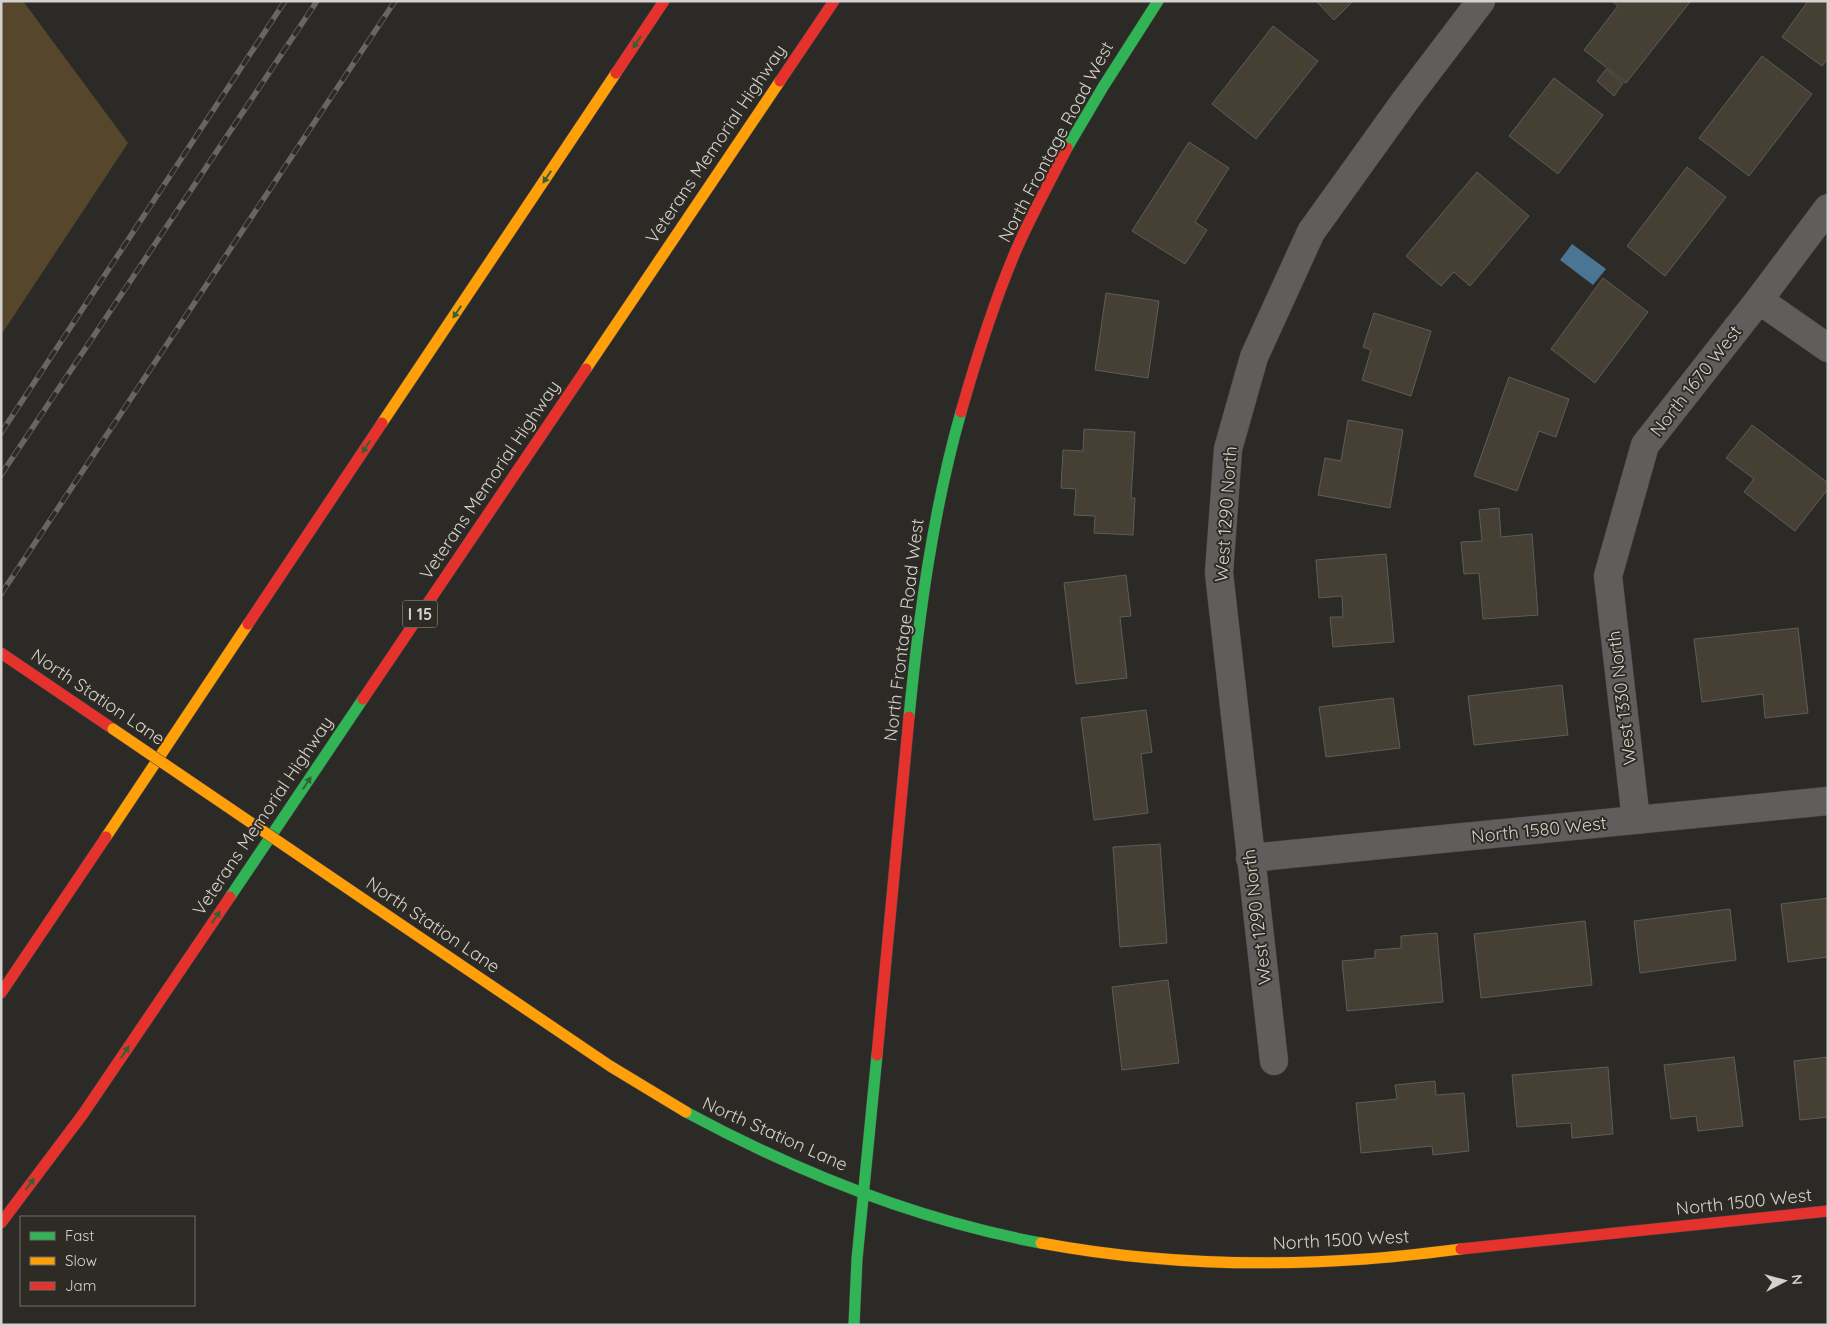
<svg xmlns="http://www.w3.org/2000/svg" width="1829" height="1326" font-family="Quicksand,sans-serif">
  <rect width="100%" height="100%" fill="#2c2a27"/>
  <path fill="#56462b" d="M1,1H23L128,143L1,335Z"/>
  <path fill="#4a7693" d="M1572,244L1606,269L1593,285L1560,260Z"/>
  <path fill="#453f34" stroke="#5e5d5a" d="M1316,1H1353L1334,20Z
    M1612,1L1690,2L1626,83L1584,50L1618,6Z
    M1808,1H1828V58L1822,66L1782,37Z
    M1273,26L1318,61L1256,139L1212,104Z
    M1762,56L1812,94L1749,176L1699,138Z
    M1606,69L1623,83L1614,96L1597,81Z
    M1554,78L1603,115L1558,174L1509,136Z
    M1189,142L1229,168L1195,222L1207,230L1185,264L1132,231Z
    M1687,167L1726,197L1665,276L1627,246Z
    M1477,172L1529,216L1470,286L1454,272L1441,286L1406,256Z
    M1603,278L1648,312L1595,383L1551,349Z
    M1106,293L1159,301L1148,378L1095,370Z
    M1374,313L1431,331L1411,396L1362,380L1371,350L1363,347Z
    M1509,377L1569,399L1556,437L1539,431L1517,491L1474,476Z
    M1348,420L1403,430L1390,508L1318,495L1325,458L1341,461Z
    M1752,425L1828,483V489L1795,531L1744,492L1754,479L1726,458Z
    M1084,429L1135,432L1131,498H1135L1133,535L1094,533L1095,516L1074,515L1076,489L1061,488L1063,450L1083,451Z
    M1499,508L1501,537L1532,534L1538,615L1483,619L1479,573L1464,574L1461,542L1482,541L1479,510Z
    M1386,554L1394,642L1333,647L1330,617H1343L1342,596L1319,598L1316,560Z
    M1126,575L1131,616L1120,617L1127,678L1076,684L1064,583Z
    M1798,628L1808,713L1765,718L1763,694L1702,702L1694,639Z
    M1562,685L1568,735L1474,745L1468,696Z
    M1393,698L1400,748L1326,757L1319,707Z
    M1146,710L1152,752L1141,754L1148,813L1094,820L1081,718Z
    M1160,844L1167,943L1120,947L1113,847Z
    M1828,898V957L1788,962L1781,904Z
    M1730,909L1736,960L1640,973L1634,921Z
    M1585,921L1592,985L1481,998L1474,934Z
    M1437,933L1443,1002L1347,1011L1342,961L1375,958V950L1401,948V936Z
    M1168,980L1179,1063L1122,1070L1112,987Z
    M1734,1057L1743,1126L1698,1131L1696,1116L1671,1119L1664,1065Z
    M1828,1057V1117L1800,1120L1794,1061Z
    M1608,1067L1613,1134L1572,1138L1571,1123L1517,1127L1512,1075Z
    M1435,1081L1436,1095L1464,1093L1469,1151L1433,1155L1432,1146L1361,1153L1356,1103L1397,1099L1395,1085Z"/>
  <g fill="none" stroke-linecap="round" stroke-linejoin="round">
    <g stroke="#464542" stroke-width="29">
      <path id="street" d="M1759,300L1828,348
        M1636,820L1608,576L1645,445L1759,300L1828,208
        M1250,858L1828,801
        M1274,1061L1219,573L1228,449L1254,357L1311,232L1405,101L1481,1"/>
    </g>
    <g stroke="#464542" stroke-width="12">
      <path id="fast" d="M1067,148L1103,87L1158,1
        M909,717C919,614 933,511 961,412
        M230,897L363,699
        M686,1112C797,1172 917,1220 1041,1243
        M854,1325L857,1259L877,1055"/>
    </g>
    <g stroke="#464542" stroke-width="12">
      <path id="slow" d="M586,369L780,81
        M382,423L616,73
        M106,837L248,624
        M375,907L610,1066L686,1112
        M1041,1243C1148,1263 1257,1267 1366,1259C1398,1257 1429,1253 1461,1249"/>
    </g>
    <g stroke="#464542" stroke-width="12">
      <path id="jam" d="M616,73L664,1
        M780,81L834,1
        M961,412C977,356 994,301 1017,248C1032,214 1050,181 1067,148
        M248,624L382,423
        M1,653L113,729
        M363,699L586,369
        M1,993L106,837
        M877,1055L909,717
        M1,1223L83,1114L230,897
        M1461,1249L1828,1211"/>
    </g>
    <use href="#street" stroke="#605e5c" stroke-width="28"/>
    <use href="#fast" stroke="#30b455" stroke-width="11"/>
    <use href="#slow" stroke="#ff9f0a" stroke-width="11"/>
    <use href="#jam" stroke="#e5322d" stroke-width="11"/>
    <g stroke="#686664" stroke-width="5.5">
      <path id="rail" d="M1,433L285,1
        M1,475L317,1
        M1,594L395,1"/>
    </g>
    <use href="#rail" stroke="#2e2b25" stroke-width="4" stroke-dasharray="11" stroke-linecap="butt"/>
    <g stroke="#464542" stroke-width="12" stroke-linecap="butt">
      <path id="slow-bridge" d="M113,729L375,907"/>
    </g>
    <use href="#slow-bridge" stroke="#ff9f0a" stroke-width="11"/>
  </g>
  <defs><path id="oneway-solid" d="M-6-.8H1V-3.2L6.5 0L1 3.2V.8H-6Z" transform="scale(1.25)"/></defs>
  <g fill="#2f6238">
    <use href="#oneway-solid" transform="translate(637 42) rotate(124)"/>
    <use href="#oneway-solid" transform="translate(547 177) rotate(124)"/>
    <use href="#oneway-solid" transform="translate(457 312) rotate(124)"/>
    <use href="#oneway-solid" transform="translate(366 447) rotate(124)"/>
    <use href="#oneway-solid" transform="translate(307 783) rotate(-56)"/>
    <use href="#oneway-solid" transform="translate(216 917) rotate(-56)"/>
    <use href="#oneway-solid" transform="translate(125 1052) rotate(-56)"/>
    <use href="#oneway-solid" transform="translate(30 1184) rotate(-53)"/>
  </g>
  <g text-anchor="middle" stroke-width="4" stroke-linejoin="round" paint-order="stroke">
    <rect fill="#2e2b25" stroke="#a2a09b" stroke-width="1" x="402.5" y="600.5" width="35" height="27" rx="4"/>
    <g font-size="16" font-weight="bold" fill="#d4d2ce">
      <text x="420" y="620">I 15</text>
    </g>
    <g font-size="18" fill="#d4d2ce" stroke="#2e2b25">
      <text transform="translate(1056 142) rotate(-62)" y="6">North Frontage Road West</text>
      <text transform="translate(716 144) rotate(-56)" y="6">Veterans Memorial Highway</text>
      <text transform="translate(1696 381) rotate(-52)" y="6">North 1670 West</text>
      <text transform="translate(490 480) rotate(-56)" y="6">Veterans Memorial Highway</text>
      <text transform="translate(1226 514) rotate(-86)" y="6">West 1290 North</text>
      <text transform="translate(904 630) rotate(-83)" y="6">North Frontage Road West</text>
      <text transform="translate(98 697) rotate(34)" y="6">North Station Lane</text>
      <text transform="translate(1622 698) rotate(-97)" y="6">West 1330 North</text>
      <text transform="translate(263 816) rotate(-56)" y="6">Veterans Memorial Highway</text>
      <text transform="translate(1539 830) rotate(-6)" y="6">North 1580 West</text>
      <text transform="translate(1257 917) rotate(-97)" y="6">West 1290 North</text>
      <text transform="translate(433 925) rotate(34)" y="6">North Station Lane</text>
      <text transform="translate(775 1134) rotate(24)" y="6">North Station Lane</text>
      <text transform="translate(1744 1202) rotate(-6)" y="6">North 1500 West</text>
      <text transform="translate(1341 1240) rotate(-3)" y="6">North 1500 West</text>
    </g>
  </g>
  <rect width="1829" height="1326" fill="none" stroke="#d4d2ce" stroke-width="5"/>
  <rect x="20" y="1216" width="175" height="90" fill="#2e2b25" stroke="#706e69"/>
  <rect x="30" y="1232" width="25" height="8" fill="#30b455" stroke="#706e69"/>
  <text x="65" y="1241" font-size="15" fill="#d4d2ce">Fast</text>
  <rect x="30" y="1257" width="25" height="8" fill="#ff9f0a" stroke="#706e69"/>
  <text x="65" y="1266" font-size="15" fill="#d4d2ce">Slow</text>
  <rect x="30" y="1282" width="25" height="8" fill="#e5322d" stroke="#706e69"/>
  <text x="65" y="1291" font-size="15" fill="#d4d2ce">Jam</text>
  <g transform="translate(1784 1281) rotate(84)" stroke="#2e2b25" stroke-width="4" paint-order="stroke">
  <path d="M0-4L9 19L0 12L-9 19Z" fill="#d4d2ce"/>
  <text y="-8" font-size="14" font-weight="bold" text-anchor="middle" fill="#d4d2ce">N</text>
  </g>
</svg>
